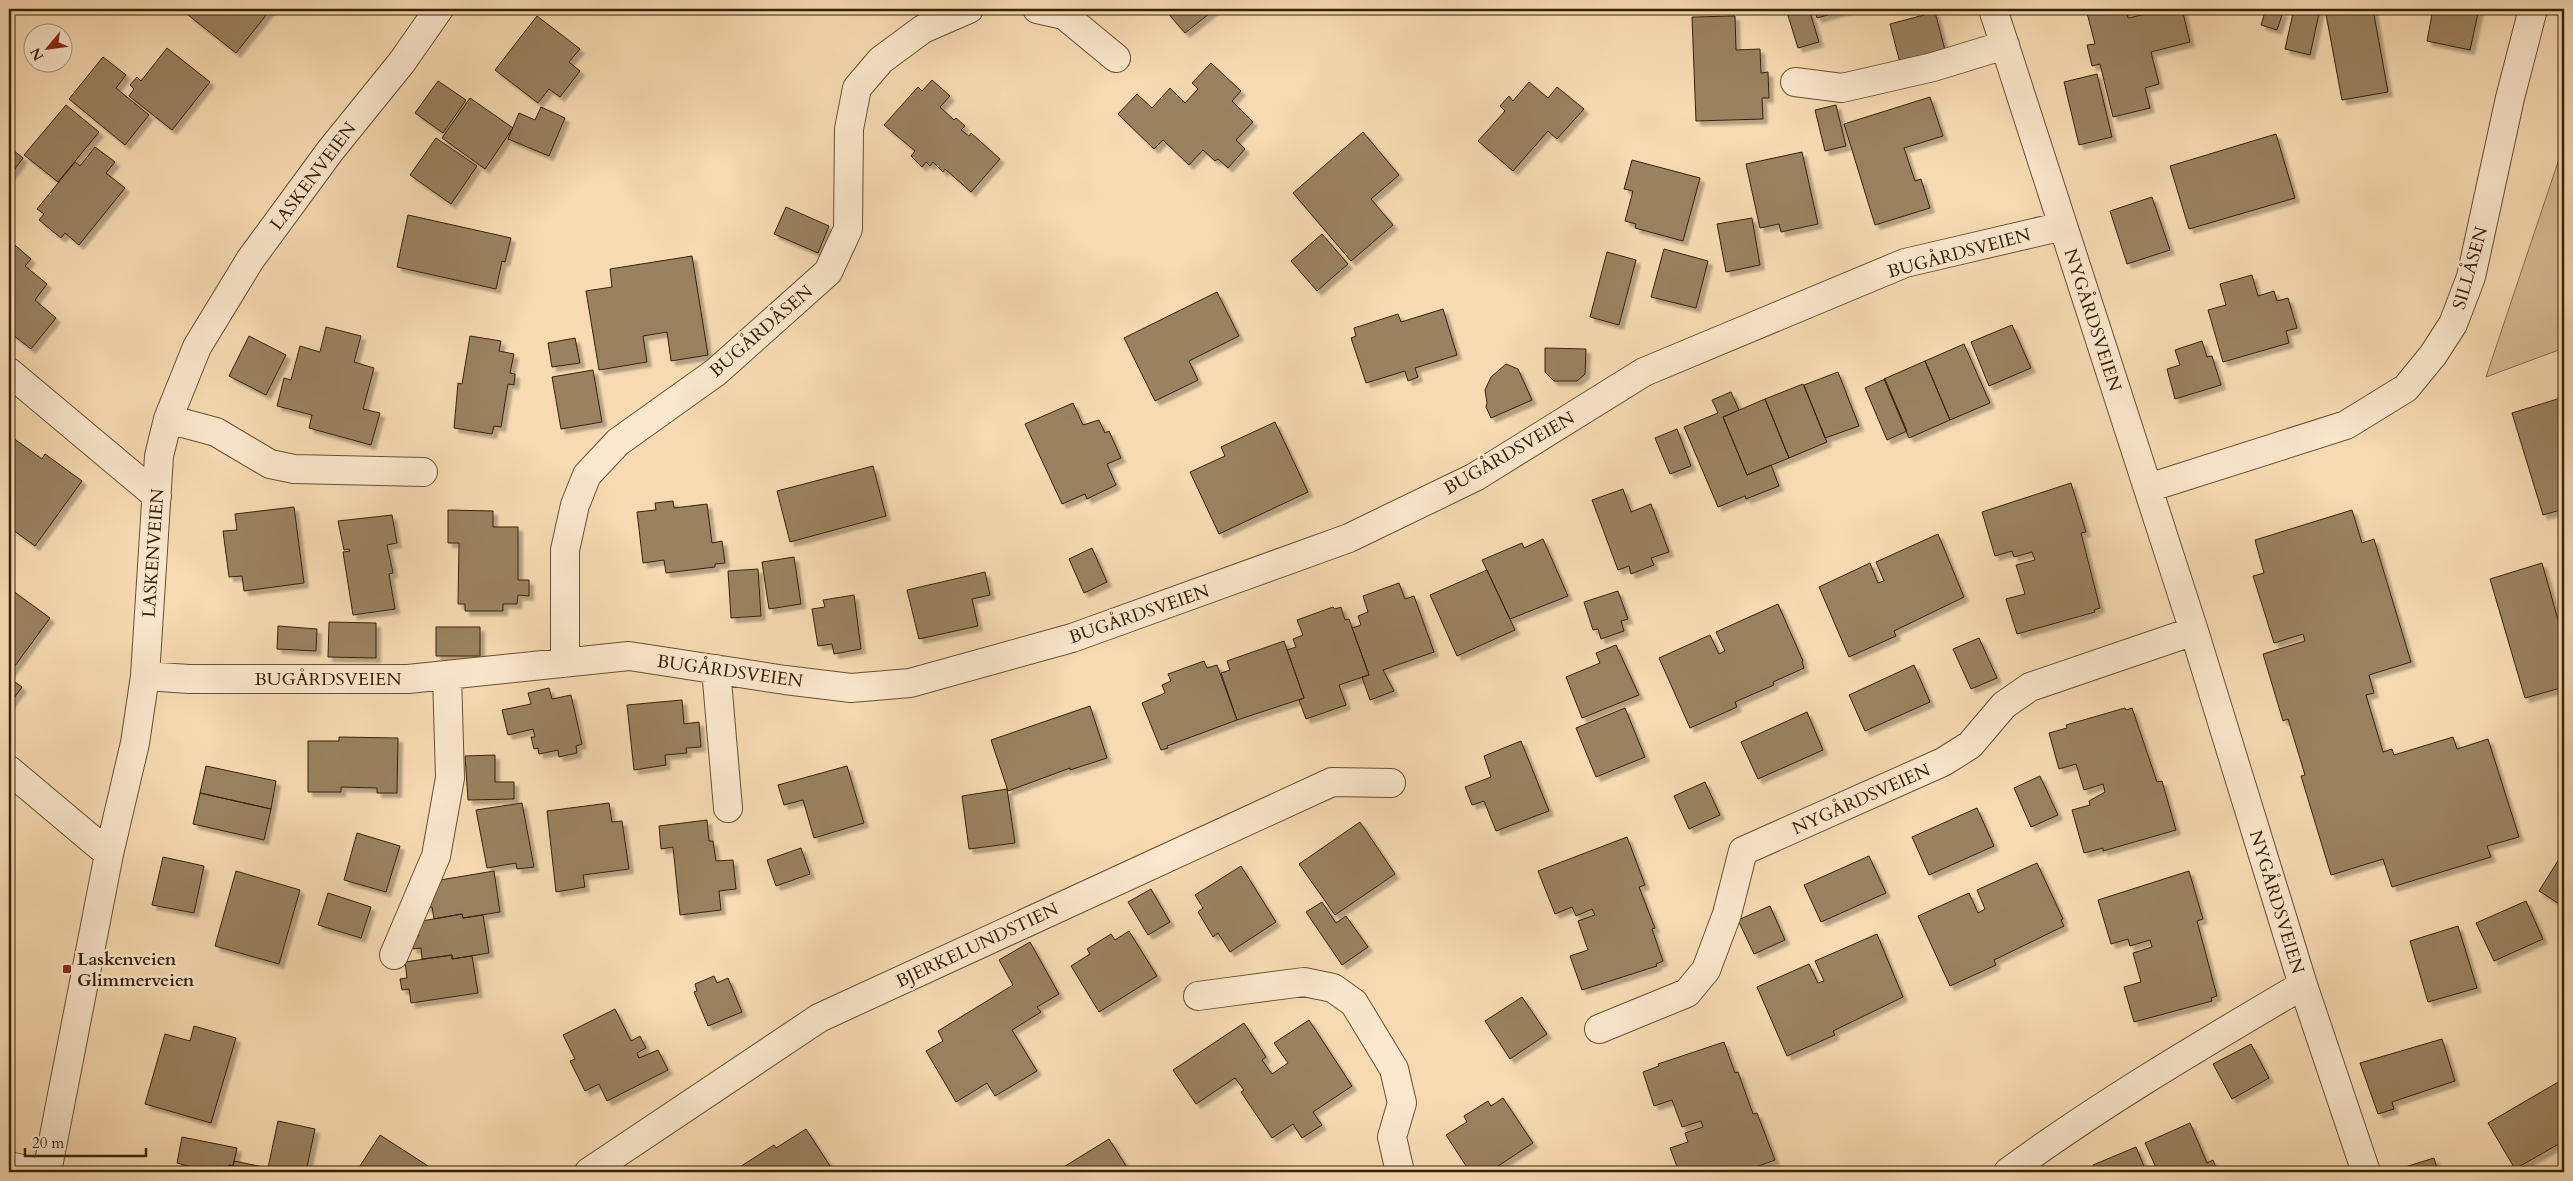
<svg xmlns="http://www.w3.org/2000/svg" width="2573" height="1181" font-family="Cardo,serif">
  <defs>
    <filter id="shadow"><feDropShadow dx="4.5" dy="4.5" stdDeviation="1" flood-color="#0004"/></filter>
  </defs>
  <rect width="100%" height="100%" fill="#f7dab1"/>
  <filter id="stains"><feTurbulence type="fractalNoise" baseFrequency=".004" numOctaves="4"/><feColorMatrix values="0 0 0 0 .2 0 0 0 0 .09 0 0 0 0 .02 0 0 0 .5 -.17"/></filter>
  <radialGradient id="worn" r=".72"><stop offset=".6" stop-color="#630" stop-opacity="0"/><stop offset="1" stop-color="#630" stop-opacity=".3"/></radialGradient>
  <path fill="#d6bb94" stroke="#866e4e" d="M2564,144V348L2486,377Z"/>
  <path fill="#9a8260" stroke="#352209" filter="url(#shadow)" d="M193,9H271L236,53L188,15Z
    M1170,9H1215L1185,33L1166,11Z
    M1786,9H1809L1819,42L1798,48Z
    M1814,9H1849L1817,18Z
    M2086,9H2126L2128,18L2168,9H2182L2190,42L2151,52L2159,84L2145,88L2150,108L2113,117L2100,64L2092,66L2087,45L2095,44Z
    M2266,9L2283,12L2277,30L2261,25Z
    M2294,9H2320L2310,55L2285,49Z
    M2325,9H2373L2388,92L2342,100Z
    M2433,9H2479L2470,50L2427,41Z
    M1935,12L1945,50L1900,63L1890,24Z
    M537,16L580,49L569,62L580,71L560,97L549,89L538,103L495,70Z
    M1735,16L1736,50L1760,49L1761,73L1768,72L1769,98H1762L1763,119L1696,121L1692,17Z
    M167,48L210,82L172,130L129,96L134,89L130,85L137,77L141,81Z
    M103,57L126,75L116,88L149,115L125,145L69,99Z
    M1211,63L1241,91L1232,101L1253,122L1236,140L1245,149L1228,168L1218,159L1215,161L1203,150L1189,165L1163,140L1154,149L1118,114L1137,94L1152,108L1170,88L1185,103L1198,89L1192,83Z
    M2097,74L2112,137L2079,145L2064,82Z
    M932,80L950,96L940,107L954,120L956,118L965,126L961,130L969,136L971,133L1000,159L971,192L945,169L943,172L933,162L930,166L926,162L922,167L911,156L915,151L884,125L918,87L922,91Z
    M438,81L466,100L443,133L415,113Z
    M1529,82L1548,98L1557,87L1584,109L1557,139L1548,131L1513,171L1478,141L1505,111L1500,106L1509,96L1513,101Z
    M1930,97L1943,136L1904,148L1915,181L1921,179L1930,208L1875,225L1844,124Z
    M470,98L513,128L485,169L442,138Z
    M66,105L99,132L58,182L24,155Z
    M1836,105L1846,146L1825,151L1815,110Z
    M541,107L565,118L549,156L508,139L519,113L535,120Z
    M1363,132L1399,175L1371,199L1393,225L1351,261L1293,193Z
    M2276,134L2295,198L2189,229L2170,166Z
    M436,138L477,166L451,204L410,175Z
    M9,147L23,158L9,177Z
    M95,147L115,162L106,173L125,188L79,245L65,233L61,238L39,220L44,214L37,209L75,162L80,166Z
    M1802,152L1818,224L1781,232L1779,224L1760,228L1746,164Z
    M1632,160L1700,178L1683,241L1635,228L1636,224L1625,221L1633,191L1624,189Z
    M2152,197L2170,250L2127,264L2110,211Z
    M786,207L829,226L818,253L774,234Z
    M408,215L511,238L505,262L502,261L496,289L397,267Z
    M1752,218L1760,265L1726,272L1717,224Z
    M1322,234L1348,264L1317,291L1291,261Z
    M9,240L31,259L25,266L47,284L35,300L56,318L31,349L9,332Z
    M1664,249L1708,261L1696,308L1651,297Z
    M1607,252L1636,260L1619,325L1590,317Z
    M692,256L708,355L671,361L667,332L643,336L647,362L599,370L586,291L612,287L610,269Z
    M2252,275L2258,296L2274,291L2277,301L2288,298L2297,328L2286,331L2289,343L2223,362L2208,310L2226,305L2220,284Z
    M1217,292L1239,336L1189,361L1198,380L1155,401L1124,338Z
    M1443,309L1457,355L1415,368L1418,377L1408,381L1405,371L1366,383L1351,338L1356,336L1354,328L1398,314L1401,322Z
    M2012,325L2031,368L1989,386L1971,342Z
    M326,327L361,336L354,362L374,368L363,409L380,413L371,445L309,428L312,415L277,406L284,378L291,380L300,346L320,352Z
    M249,336L286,355L266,395L229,376Z
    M470,336L501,341L499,351L514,354L510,373L515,374L514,385L508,384L501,427L494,426L492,434L454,428L458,383L462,384Z
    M575,338L580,363L552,367L548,343Z
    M2202,341L2207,357L2212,356L2221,385L2175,399L2167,369L2180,365L2175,350Z
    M1964,344L1990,403L1950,420L1925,361Z
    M1545,348L1586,349L1585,374L1577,381H1554L1545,372Z
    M1925,361L1950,420L1909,438L1884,379Z
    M1506,364L1518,369L1532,400L1491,418L1486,407L1487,403L1485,390L1491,377Z
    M593,370L602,422L561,429L552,377Z
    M1838,372L1859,426L1825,438L1804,385Z
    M1885,379L1907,431L1887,440L1865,388Z
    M1803,384L1827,442L1789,458L1765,399Z
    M1731,392L1739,410L1723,417L1747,475L1771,465L1779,486L1746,499L1745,496L1718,507L1684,427L1718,413L1712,400Z
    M2564,397V509L2543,515L2512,413Z
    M1765,399L1789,458L1747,475L1723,417Z
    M1073,403L1083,425L1099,420L1105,433L1109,431L1121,458L1107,464L1116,485L1087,499L1085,494L1062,504L1025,424Z
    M1275,422L1308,492L1219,534L1190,472L1225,456L1221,447Z
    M1677,429L1691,466L1670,474L1655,438Z
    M9,435L42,459L45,454L82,481L35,546L9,527Z
    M873,466L886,516L790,542L777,491Z
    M2071,483L2086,532L2081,533L2100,608L2094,610L2095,612L2017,634L2006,599L2025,594L2016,565L2035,560L2032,552L2014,557L2012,551L1995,556L1982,512Z
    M1623,489L1631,512L1651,504L1669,552L1651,558L1654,565L1631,574L1629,566L1618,570L1592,500Z
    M673,501L674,508L707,504L712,543L722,541L725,563L715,564V567L666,573L664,560L643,563L637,512L656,510L655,503Z
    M294,507L304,583L244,591L242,576L229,577L223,531L237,530L235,514Z
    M448,510L493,511V527H518V580H529V596L518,595L517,604H503V611H465V604H458L459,543H448Z
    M2352,510L2362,543L2374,539L2411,662L2369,675L2374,693L2366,695L2383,752L2392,749L2394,755L2453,737L2457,749L2488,739L2519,837L2487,846L2491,857L2392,887L2383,859L2331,875L2301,776L2305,775L2288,719L2283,721L2263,654L2305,641L2303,634L2274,643L2253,576L2264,573L2255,540Z
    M392,515L397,543L387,545L393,573L389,574L395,609L353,615L343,552L350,551L349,549L344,550L338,521Z
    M1938,534L1964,597L1894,631L1896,636L1849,657L1819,587L1870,563L1878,583L1884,581L1876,562Z
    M1543,539L1568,596L1510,619L1482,560L1522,543L1524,548Z
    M1092,548L1107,582L1084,593L1069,559Z
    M794,557L801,604L769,609L762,562Z
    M2542,563L2564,641V687L2525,698L2490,579Z
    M758,569L761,616L731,618L728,571Z
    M1487,570L1515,630L1457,656L1430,595Z
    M985,572L990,595L972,599L978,626L919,639L907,590Z
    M1399,583L1405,599L1414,596L1434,652L1383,670L1394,691L1370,700L1362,677L1369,675L1352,628L1361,625L1358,616L1368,612L1363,596Z
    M9,588L50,618L9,674Z
    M1618,591L1628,619L1621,621L1624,631L1601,639L1598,629L1593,630L1584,602Z
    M854,595L861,649L834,654L832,644L818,646L812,609L825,607L823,600Z
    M1778,604L1803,661L1802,662L1804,668L1773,682L1774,685L1735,702L1737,707L1690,728L1659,658L1710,635L1719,654L1725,651L1716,632Z
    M1333,607L1335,609L1341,607L1345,620L1349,619L1369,675L1339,685L1346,705L1306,719L1299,700L1304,698L1287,650L1296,647L1293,639L1303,635L1297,620Z
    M329,622L376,623V658L328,657Z
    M278,626L317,629L316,651L277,649Z
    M436,627H480V656H436Z
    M1979,638L1997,678L1971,689L1953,649Z
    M1284,641L1304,698L1237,720L1221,673L1230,670L1227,661Z
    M1616,645L1639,695L1582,718L1566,677L1600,663L1596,653Z
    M1204,661L1207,668L1217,665L1237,720L1167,746L1168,748L1161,750L1142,703L1165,693L1162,685L1171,681L1168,674Z
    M1914,665L1930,702L1865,731L1849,695Z
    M9,678L22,687L9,705Z
    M549,688L552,699L571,695L582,744L576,746L577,753L559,757L558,750L539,754L538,748L534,749L531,737H535L533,729L508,735L502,710L531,704L528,693Z
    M682,700L684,724L699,722L701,747L686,748L687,753L665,755L666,765L634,770L627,705Z
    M1090,706L1107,758L1070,770V768L1008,791L991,740Z
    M1625,708L1645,757L1596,777L1576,728Z
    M2125,708L2126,710L2132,708L2157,782L2162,781L2176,830L2103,851V848L2084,853L2072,810L2090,805L2089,801L2105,792L2103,784L2084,790L2076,764L2059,769L2049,733L2067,728L2066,725Z
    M1807,712L1823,750L1758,779L1741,742Z
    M339,737L398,738L397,793H377V788L341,787V792H308V741H339Z
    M1521,741L1549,811L1496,831L1484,801L1472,805L1465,787L1491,777L1484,756Z
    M495,755V782H514V799L468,800L465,756Z
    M206,766L276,781L271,809L200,793Z
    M847,766L864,823L814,838L803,800L784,805L778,785Z
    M2040,776L2058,815L2031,827L2014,788Z
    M1705,782L1720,815L1689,829L1674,796Z
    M1007,789L1015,843L969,849L962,796Z
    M200,793L271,809L264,840L193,824Z
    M522,803L534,867L517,869L516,863L487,868L476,810Z
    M609,803L612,822L622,821L629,869L583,875L585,887L556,892L547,811Z
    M1977,808L1994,846L1929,875L1912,837Z
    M707,820L709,841H713L716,861L733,860L736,889L719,891L721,910L680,915L673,847L661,849L659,826Z
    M1360,822L1395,874L1335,915L1299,864Z
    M357,833L400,846L386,892L344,880Z
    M1627,837L1645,885L1639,887L1655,928L1652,929L1663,961L1656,964L1657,966L1582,990L1570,956L1588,950L1578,921L1595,915L1592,909L1576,916L1572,907L1555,914L1538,871Z
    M801,848L810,874L776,886L767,860Z
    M2564,851V907L2539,891Z
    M1869,856L1886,893L1821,922L1804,885Z
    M163,857L204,866L194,913L152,905Z
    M2037,863L2063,919L2061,920L2064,926L1994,960L1996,965L1950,986L1918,916L1969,893L1978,913L1985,909L1977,890Z
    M1241,866L1276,922L1230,952L1218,933L1213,937L1198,912L1203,908L1195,895Z
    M236,871L300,890L279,964L215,946Z
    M494,871L500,912L463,918L462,914L434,919L432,907L425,908L428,882Z
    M2189,871L2203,919L2197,921L2217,996L2211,998L2212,1001L2134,1022L2124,987L2141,982L2133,953L2152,947L2150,940L2130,946L2128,939L2111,944L2098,900Z
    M1151,889L1170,922L1148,935L1128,902Z
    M328,893L371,907L361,938L318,925Z
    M2526,901L2543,939L2494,961L2476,923Z
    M1322,902L1336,923L1346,916L1368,947L1342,965L1306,912Z
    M1770,906L1785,940L1754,954L1738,920Z
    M462,914L463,918L483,915L489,953L452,959V955L422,959L421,948L413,949L411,937L419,936L416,922Z
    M2458,926L2477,988L2428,1002L2410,941Z
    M1129,931L1157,976L1099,1012L1071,966L1090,954L1087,949L1111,934L1115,940Z
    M1877,934L1903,997L1833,1031L1835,1035L1787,1056L1757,987L1809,964L1818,983L1824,981L1815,961Z
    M1030,942L1059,994L1037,1007L1041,1012L1012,1030L1037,1071L995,1096L987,1083L956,1102L926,1051L943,1041L938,1031L1013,985L999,960Z
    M452,955V959L472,956L478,993L411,1003L409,989L402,990L400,979L407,978L405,962Z
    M714,976L717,983L728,978L742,1012L708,1026L694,992L697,991L695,984Z
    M1522,997L1547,1034L1510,1059L1485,1021Z
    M615,1009L631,1041L640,1036L646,1048L637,1053L639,1058L658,1050L668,1070L607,1101L599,1084L585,1091L570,1061L575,1059L563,1035Z
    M1309,1020L1352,1086L1313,1112L1322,1125L1302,1138L1293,1124L1272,1138L1241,1092L1244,1090L1235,1078L1196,1104L1173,1070L1244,1023L1266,1057L1262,1060L1272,1074L1288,1063L1274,1043Z
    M194,1026L236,1038L211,1123L145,1104L165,1034L190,1041Z
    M2442,1039L2455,1081L2392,1102L2394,1109L2378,1114L2360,1063Z
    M1724,1042L1735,1073L1738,1072L1753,1114L1757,1113L1775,1160L1742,1172H1679L1670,1148L1688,1142L1685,1133L1703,1127L1701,1121L1682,1127L1672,1100L1654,1106L1643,1072L1659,1066L1658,1064Z
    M2251,1044L2269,1078L2232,1099L2213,1064Z
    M2560,1081L2564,1089V1141L2515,1169L2488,1123Z
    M1503,1098L1533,1143L1489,1172H1470L1446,1135L1467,1122L1464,1116L1488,1101L1491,1106Z
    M278,1121L315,1129L306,1172H227L229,1165L233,1166L234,1161L268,1168Z
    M2190,1123L2207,1163L2213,1160L2218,1172H2158L2145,1143Z
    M806,1129L834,1172H732L774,1145L776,1148Z
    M380,1135L428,1166L424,1172H356Z
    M182,1137L237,1148L233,1166L229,1165L227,1172H211L177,1163Z
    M1109,1139L1130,1172H1065L1062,1168Z
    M2136,1147L2146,1171L2096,1172L2093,1165Z
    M2434,1158L2438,1172H2392V1171Z"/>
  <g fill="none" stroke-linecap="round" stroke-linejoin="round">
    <g stroke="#665033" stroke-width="30">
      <path id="minor" d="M1037,9L1064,15L1116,58
        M1993,9L2194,631L2303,985L2366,1172
        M1795,82L1842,88L1933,67L2005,45
        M9,372L157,496
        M168,419L216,432L270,464L294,469L423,472
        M2148,488L2346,425L2406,388L2433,355L2453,324L2471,277L2510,98L2533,9
        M565,663V550L575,505L587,475L618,442L716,372L828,272L848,229L849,129L857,88L881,60L923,29L969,9
        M716,669L728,808
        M145,676L189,679H408L629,656L785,680L851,688L910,683L1072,638L1349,538L1475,477L1644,372L1905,263L2063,226
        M9,770L109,854
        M394,955L436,856L450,778L447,675
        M1198,996L1304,982L1333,988L1354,1003L1394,1069L1402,1103L1392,1137L1400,1172
        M1599,1029L1687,993L1706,970L1727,914L1743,851L1943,762L1970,745L2004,705L2030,687L2194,631
        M9,1166L35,1172
        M47,1172L109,854L135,743L145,676L159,456L168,419L197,347L250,260L330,151L402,62L439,9
        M589,1172L819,1018L1332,782L1391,783
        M2008,1172C2102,1103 2203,1044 2303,985"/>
    </g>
    <use href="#minor" stroke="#fae7cc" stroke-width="28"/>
  </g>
  <rect fill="#8f2418" stroke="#fae7cc" stroke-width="2" x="62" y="964" width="10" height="10" rx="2.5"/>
  <g text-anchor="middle" stroke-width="5" stroke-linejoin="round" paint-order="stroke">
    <g font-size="18" fill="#352209" stroke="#fae7cc">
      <text transform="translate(313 176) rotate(-53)" y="6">LASKENVEIEN</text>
      <text transform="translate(1959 253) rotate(-15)" y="6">BUGÅRDSVEIEN</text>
      <text transform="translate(2470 268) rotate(-74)" y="6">SILLÅSEN</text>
      <text transform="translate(2093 320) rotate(72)" y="6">NYGÅRDSVEIEN</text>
      <text transform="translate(761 331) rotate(-41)" y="6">BUGÅRDÅSEN</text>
      <text transform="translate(1509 453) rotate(-30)" y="6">BUGÅRDSVEIEN</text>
      <text transform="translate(153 553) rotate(-86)" y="6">LASKENVEIEN</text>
      <text transform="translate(1139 614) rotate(-19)" y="6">BUGÅRDSVEIEN</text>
      <text transform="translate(730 671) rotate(8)" y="6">BUGÅRDSVEIEN</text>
      <text x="328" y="685">BUGÅRDSVEIEN</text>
      <text transform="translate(1861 799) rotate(-24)" y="6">NYGÅRDSVEIEN</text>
      <text transform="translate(2277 902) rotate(73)" y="6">NYGÅRDSVEIEN</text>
      <text transform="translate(977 945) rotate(-25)" y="6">BJERKELUNDSTIEN</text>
    </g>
    <g font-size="18" font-weight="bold" fill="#352209" stroke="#fae7cc" text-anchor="start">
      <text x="77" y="965">Laskenveien<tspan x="77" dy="21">Glimmerveien</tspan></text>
    </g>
  </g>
  <rect width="2573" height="1181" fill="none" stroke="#f7dab1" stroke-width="30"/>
  <rect x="10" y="10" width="2553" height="1161" fill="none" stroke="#352209" stroke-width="2.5"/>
  <rect x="15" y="15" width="2543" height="1151" fill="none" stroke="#352209"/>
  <g transform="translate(48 48) rotate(241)"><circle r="24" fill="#fae7cc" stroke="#ab987e"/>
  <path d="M0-4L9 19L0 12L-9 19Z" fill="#8f2418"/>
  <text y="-8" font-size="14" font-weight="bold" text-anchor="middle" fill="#352209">N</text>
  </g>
  <path d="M25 1148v8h121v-8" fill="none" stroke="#352209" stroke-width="2.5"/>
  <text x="32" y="1148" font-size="15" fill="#352209" stroke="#fae7cc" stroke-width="4" paint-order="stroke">20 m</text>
  <rect width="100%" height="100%" filter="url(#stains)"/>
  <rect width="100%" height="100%" fill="url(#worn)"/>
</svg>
